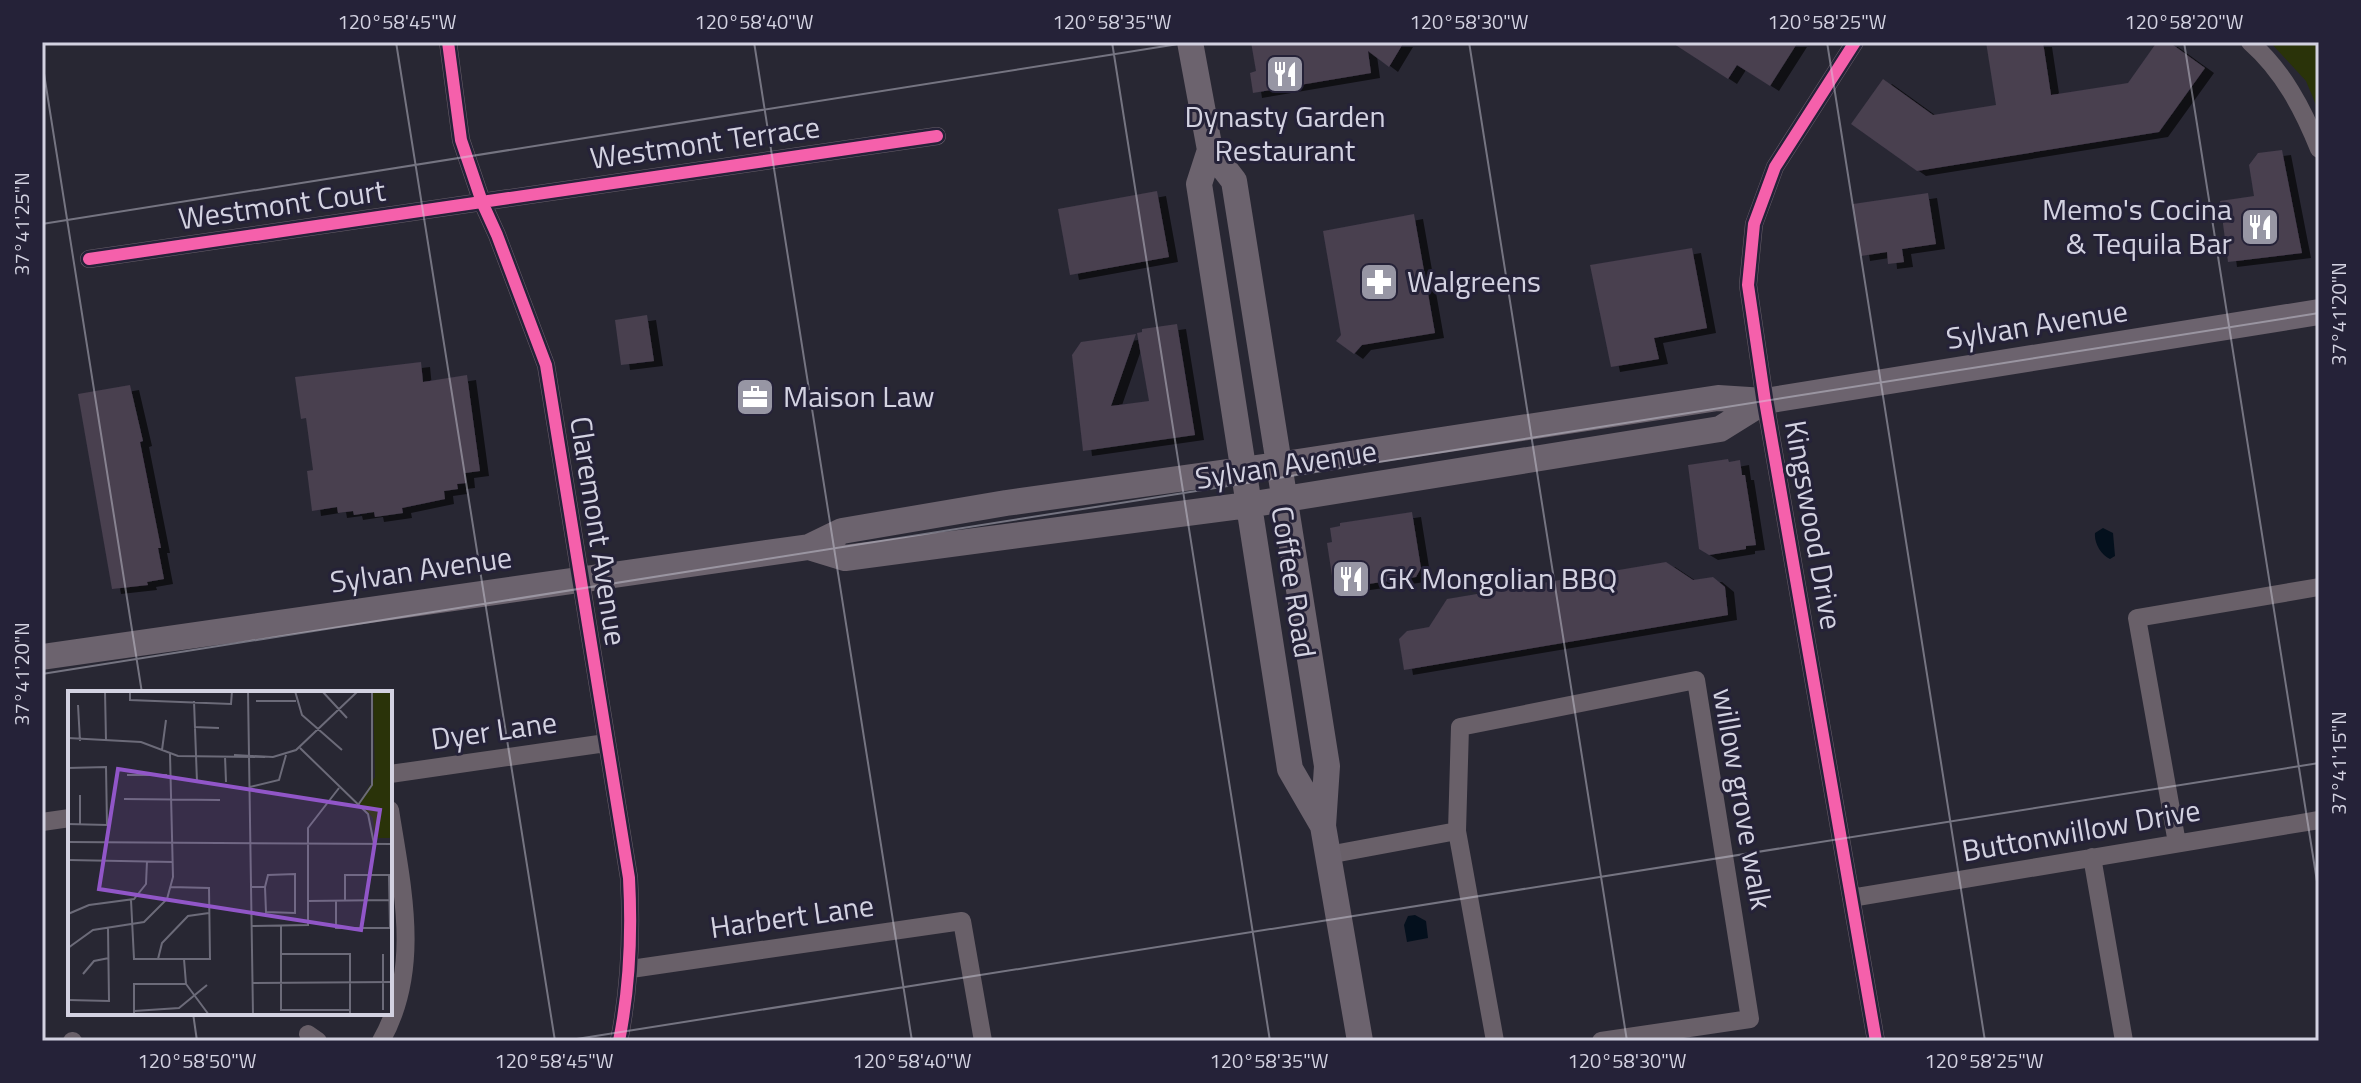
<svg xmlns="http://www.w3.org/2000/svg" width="2361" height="1083" font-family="'Titillium Web',sans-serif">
  <defs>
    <filter id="shadow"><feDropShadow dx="9" dy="5" stdDeviation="0" flood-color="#0009"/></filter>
  </defs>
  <rect width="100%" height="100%" fill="#282733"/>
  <path fill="#2a3309" d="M2270,42H2319V112L2306,81Z"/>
  <path fill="#04101d" d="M2103,528L2113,533L2115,556L2110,559C2101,555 2094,543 2095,533Z
    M1415,915L1426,921L1428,938L1407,942L1404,925L1408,916Z"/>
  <path fill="#483f4f" filter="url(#shadow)" d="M1251,42H1404L1389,67L1368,51L1371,73L1253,93L1250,73L1256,71Z
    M1671,42H1798L1770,86L1737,65L1728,79Z
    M1986,42H2043L2051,95L2128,83L2157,42H2169L2205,68L2159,132L1917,171L1851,124L1883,79L1933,115L1996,105Z
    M2282,150L2302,253L2228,262L2220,201L2254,196L2249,165L2258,153Z
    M1157,191L1169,257L1070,275L1058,209Z
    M1928,193L1936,244L1902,249L1904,262L1888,264L1887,252L1861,256L1853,204Z
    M1414,214L1435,333L1362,345L1354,354L1336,341L1341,335L1323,231Z
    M1692,248L1707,328L1654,338L1659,359L1611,367L1590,265Z
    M647,315L654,361L621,365L615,320Z
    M1177,324L1195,435L1083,451L1072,355L1081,342L1136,334L1111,406L1149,401L1137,333L1142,332V329Z
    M421,362L423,382L467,375L480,471L465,473L466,483L457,484L458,489L444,491L445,499L402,508L403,513L375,517L374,512L354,515L353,511L338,513L337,507L312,511L307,471L313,470L306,418L301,419L295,377Z
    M130,385L143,441L140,442L161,548H158L164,579L147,582L148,585L112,589L78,394Z
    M1728,459L1729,462L1740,460L1742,475H1745L1756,545L1746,546V549L1709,555L1699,549L1688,465Z
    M1412,512L1421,568L1416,577L1334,589L1327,543L1332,542L1330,528L1340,526V523Z
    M1666,562L1693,580L1713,577L1725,587L1728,615L1404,670L1399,639L1407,631L1429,627L1447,599Z"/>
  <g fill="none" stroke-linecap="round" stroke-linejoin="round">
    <path stroke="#696069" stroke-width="18" d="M448,42L461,140L482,202L497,235L546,365L629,878C632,934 630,986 619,1041
      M1855,42L1775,167L1754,224L1748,285L1765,401L1876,1041
      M2250,42C2283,71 2303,109 2319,149
      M89,259L937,136
      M390,774L606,743
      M42,822L70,818
      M1457,831L1460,727L1696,680L1750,1019L1601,1041
      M2177,843L2137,618L2319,587
      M1328,855L1457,831L1495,1041
      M2092,857L2124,1041
      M1851,898L2319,820
      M631,969L962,921L983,1041
      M308,1034L318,1041
      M72,1041H73
      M381,1041C422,969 402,887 390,810"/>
    <path stroke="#6c636e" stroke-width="26" d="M1190,42L1210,150L1234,181L1327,766L1323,826L1360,1041
      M1210,150L1199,184L1290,769L1323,826
      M809,547L845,558L1248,505L1720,429L1765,401
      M42,657L809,547L842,531L1006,503L1278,465L1718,398L1765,401L2319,312"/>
    <g stroke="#252238" stroke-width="17">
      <path id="cycleway" d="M448,42L461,140L482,202L497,235L546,365L629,878C632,934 630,986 619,1041
        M1855,42L1775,167L1754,224L1748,285L1765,401L1876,1041
        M89,259L937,136"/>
    </g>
    <use href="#cycleway" stroke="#f560ab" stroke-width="12"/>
  </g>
  <path fill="none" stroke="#d3d2e1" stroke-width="2" stroke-opacity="0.45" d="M396,42L555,1041M754,42L912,1041M1112,42L1270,1041M1469,42L1627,1041M1827,42L1985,1041M2184,42L2319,894M42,61L142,693M42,224L1191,42M42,674L2319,313M193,1013L197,1041M564,1041L2319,763"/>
  <defs>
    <g id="restaurant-square" transform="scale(2)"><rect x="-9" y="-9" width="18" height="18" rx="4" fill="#9796a4" stroke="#252238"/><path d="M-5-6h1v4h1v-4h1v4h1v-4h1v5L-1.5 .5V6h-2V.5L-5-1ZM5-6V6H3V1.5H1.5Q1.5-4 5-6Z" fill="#fff"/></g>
    <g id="pharmacy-square" transform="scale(2)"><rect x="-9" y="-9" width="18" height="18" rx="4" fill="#9796a4" stroke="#252238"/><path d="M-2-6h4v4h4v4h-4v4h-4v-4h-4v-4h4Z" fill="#fff"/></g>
    <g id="office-square" transform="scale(2)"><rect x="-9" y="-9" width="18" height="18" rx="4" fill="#9796a4" stroke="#252238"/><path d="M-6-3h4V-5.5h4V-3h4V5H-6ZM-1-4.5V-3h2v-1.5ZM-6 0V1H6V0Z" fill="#fff"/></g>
  </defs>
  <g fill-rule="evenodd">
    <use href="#restaurant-square" x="1285" y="74"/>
    <use href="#restaurant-square" x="2260" y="227"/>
    <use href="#pharmacy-square" x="1379" y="282"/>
    <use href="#office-square" x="755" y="397"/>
    <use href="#restaurant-square" x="1351" y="579"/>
  </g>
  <g text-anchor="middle" stroke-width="6" stroke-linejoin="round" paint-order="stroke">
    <g font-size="30" fill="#d3d2e1" stroke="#252238" text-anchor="start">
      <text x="1285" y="127" text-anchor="middle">Dynasty Garden<tspan x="1285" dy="34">Restaurant</tspan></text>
      <text x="2232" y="220" text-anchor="end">Memo's Cocina<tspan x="2232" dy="34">&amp; Tequila Bar</tspan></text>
      <text x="1407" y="292">Walgreens</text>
      <text x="783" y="407">Maison Law</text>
      <text x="1379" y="589">GK Mongolian BBQ</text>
    </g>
    <g font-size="30" fill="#d3d2e1" stroke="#252238">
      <text transform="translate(705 143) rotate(-8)" y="10">Westmont Terrace</text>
      <text transform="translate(282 205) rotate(-8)" y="10">Westmont Court</text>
      <text transform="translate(2037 325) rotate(-9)" y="10">Sylvan Avenue</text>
      <text transform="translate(1286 465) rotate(-9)" y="10">Sylvan Avenue</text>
      <text transform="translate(1813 525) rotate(80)" y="10">Kingswood Drive</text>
      <text transform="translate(598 531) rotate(81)" y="10">Claremont Avenue</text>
      <text transform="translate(421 570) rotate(-8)" y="10">Sylvan Avenue</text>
      <text transform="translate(1293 582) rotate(81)" y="10">Coffee Road</text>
      <text transform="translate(494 731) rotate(-8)" y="10">Dyer Lane</text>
      <text transform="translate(1742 799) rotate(80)" y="10">willow grove walk</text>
      <text transform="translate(2081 831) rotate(-10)" y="10">Buttonwillow Drive</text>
      <text transform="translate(792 917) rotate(-8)" y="10">Harbert Lane</text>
    </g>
  </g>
  <g transform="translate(68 691)">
    <rect width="324" height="324" fill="#282733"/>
    <path d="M305,0H324V147H307L305,127L291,112L307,86Z" fill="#2a3309"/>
    <path fill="none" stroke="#6c6b79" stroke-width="2" d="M37,0L38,50M62,0V9L163,13L164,0M180,0L185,324M227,0L234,24L274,59M254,0L279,27M126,10L129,91M188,10H228M10,14L12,50M126,36L151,37M0,47L73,51L110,65L197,66M232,57L300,123L306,153M94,59L98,29M166,64L205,66L228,59L290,0M157,65L158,91M0,77L38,76L39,134L0,133M59,84H99M182,96L211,89L218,64M56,108L152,109M290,114L304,94V0M12,134V104M0,151L324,153M0,169L105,171M183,196H197L198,221L227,222V183L200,184L197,196M63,209L66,268H142L141,197L103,196M240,210L322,209M268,210V237H324M277,210V184H321L322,237M0,223L21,214L66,208L78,193L79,170M213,234V319H282M183,235L240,234V137L271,97M0,257L25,239L76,231L99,208L105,186L102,63M213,263H282V324M315,263V319M90,268L94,252L120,225L141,222M116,268L118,293L141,324M15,283L26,270L41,267M184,292L324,291M0,309L41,310L40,237M66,320L111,317L139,294M66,324V293H118"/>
    <path fill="#9156c8" fill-opacity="0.15" stroke="#9156c8" stroke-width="4" d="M50,78L312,119L293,239L31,198Z"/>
    <rect width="324" height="324" fill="none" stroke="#d3d2e1" stroke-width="4"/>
  </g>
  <rect width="2361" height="1083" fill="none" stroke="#252238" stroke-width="88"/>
  <rect x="44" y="44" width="2273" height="995" fill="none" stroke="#d3d2e1" stroke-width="3"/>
  <g font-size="20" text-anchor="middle" fill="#d3d2e1">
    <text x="397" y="29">120°58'45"W</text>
    <text x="754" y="29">120°58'40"W</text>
    <text x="1112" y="29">120°58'35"W</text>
    <text x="1469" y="29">120°58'30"W</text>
    <text x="1827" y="29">120°58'25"W</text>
    <text x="2184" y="29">120°58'20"W</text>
    <text transform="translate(22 224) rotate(-90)" y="7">37°41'25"N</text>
    <text transform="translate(2339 314) rotate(-90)" y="7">37°41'20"N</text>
    <text transform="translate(22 674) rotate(-90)" y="7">37°41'20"N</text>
    <text transform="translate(2339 763) rotate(-90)" y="7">37°41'15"N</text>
    <text x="197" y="1068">120°58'50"W</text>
    <text x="554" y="1068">120°58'45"W</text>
    <text x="912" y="1068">120°58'40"W</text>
    <text x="1269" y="1068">120°58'35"W</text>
    <text x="1627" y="1068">120°58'30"W</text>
    <text x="1984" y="1068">120°58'25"W</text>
  </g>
</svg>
